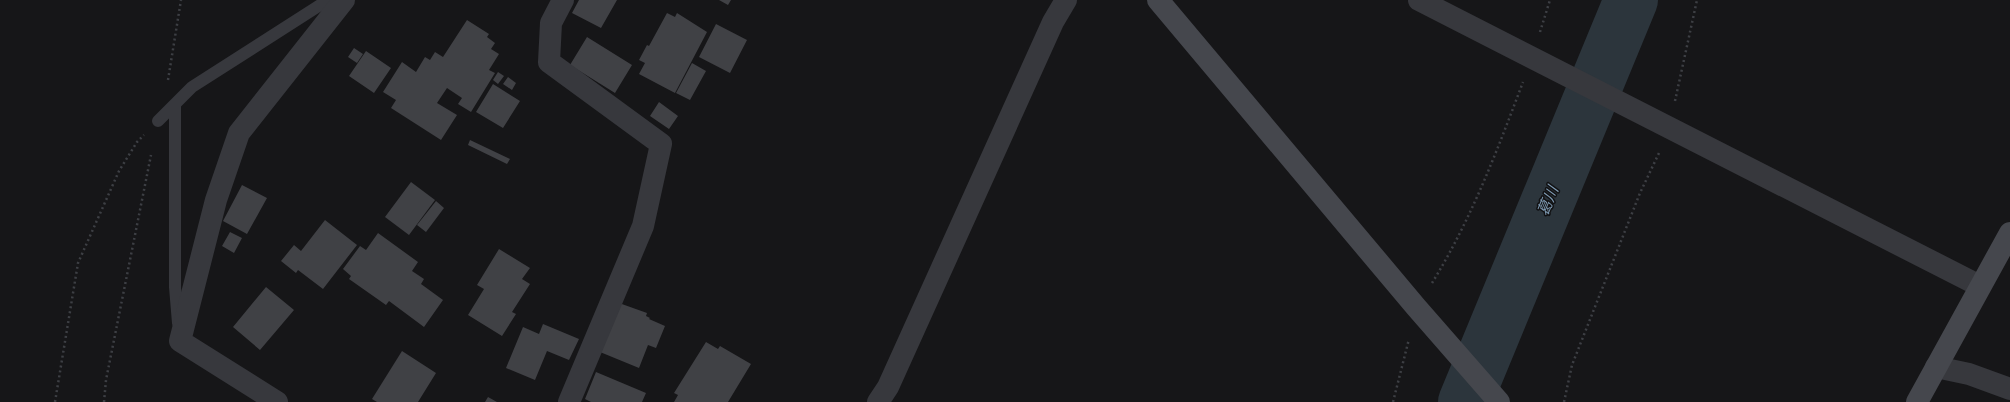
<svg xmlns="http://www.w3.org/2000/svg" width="2010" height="402" font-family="Rubik,'Noto Sans JP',sans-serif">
  <rect width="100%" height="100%" fill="#161618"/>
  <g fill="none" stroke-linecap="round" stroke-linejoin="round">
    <path stroke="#2c353c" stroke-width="54" d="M1465,402L1631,0"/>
  </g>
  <path fill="#404145" d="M579,0H617L601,28L572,13Z
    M719,0H731L728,5Z
    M667,13L675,17L677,13L707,32L675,93L639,74L645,63L639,60L647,45L649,46Z
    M467,20L489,34L487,37L495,43L491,49L499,54L489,70L495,73L471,112L458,104L462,98L447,88L437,103L457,115L441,140L391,108L396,100L383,92L402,62L416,72L425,57L430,60L435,52L443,57Z
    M716,24L747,40L730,73L699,57Z
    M587,37L632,65L615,93L570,65Z
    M354,48L363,54L357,63L348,57Z
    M366,51L391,68L374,93L349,76Z
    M692,63L706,71L690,100L676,93Z
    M498,72L504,76L498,84L493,80Z
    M508,77L516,83L512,90L503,84Z
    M493,84L520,101L503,128L476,112Z
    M659,102L678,116L669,129L650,116Z
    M470,140L510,159L507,164L468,145Z
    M411,182L435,200L409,235L385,217Z
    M242,185L267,198L247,234L223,221Z
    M436,201L444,208L426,232L417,225Z
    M325,220L357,245L323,289L298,270L296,273L281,261L294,245L301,251Z
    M230,232L242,238L234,253L222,246Z
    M378,233L418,262L412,271L424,279L421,284L443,300L424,327L389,301L386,305L349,279L351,276L343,269L360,246L366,250Z
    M499,249L530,268L522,279L530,284L512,312L516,314L502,336L468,315L484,289L477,285Z
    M266,287L294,310L260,350L233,327Z
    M619,303L647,313L646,316L650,318L649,319L665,326L656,348L648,345L639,368L600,352Z
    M543,324L579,339L569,360L547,351L535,380L506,368L523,327L539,334Z
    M706,342L718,349L720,346L751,364L728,402H674L678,395L674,393Z
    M402,351L436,373L418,402H377L372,399Z
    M596,372L646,393L642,402H591L585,399Z
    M488,397L497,402H485Z"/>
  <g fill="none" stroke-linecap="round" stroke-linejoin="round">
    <path stroke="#3d3f44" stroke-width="2.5" stroke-dasharray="2 3" stroke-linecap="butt" d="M1540,32L1550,0
      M168,80L181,0
      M1675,101L1697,0
      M1432,283C1471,220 1497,151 1523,82
      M55,402L78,263L119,171L137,142L144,135
      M104,402L106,380L151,155
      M1393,402L1409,339
      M1564,402L1572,365L1640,193L1659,153"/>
    <path stroke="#37383d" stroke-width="12" d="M175,104V287L178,323
      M158,121L192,87L328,0"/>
    <path stroke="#37383d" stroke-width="22" d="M563,0L551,23L549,62L661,144L643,226L569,402
      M1419,0L1980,286
      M1936,367L1969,374L2010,389
      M277,402L180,341L216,200L239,133L344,0
      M878,402L888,387L1053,22L1066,0"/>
    <path stroke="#45474d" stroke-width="22" d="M1158,0L1416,307L1499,402
      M1917,402L2010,233"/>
  </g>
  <g text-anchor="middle" stroke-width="3" stroke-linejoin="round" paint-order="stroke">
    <g font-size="15" font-style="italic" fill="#7f9bb3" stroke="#111113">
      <text transform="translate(1548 201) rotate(-68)" y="5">葛川</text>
    </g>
  </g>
</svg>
